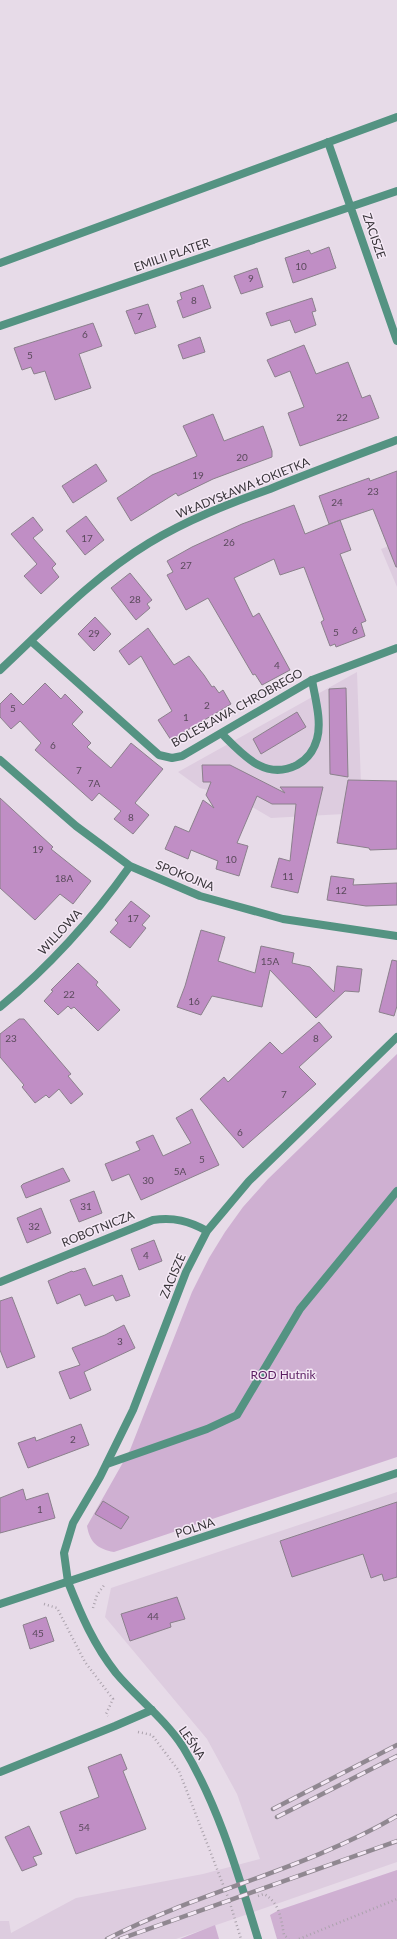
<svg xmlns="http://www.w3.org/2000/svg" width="397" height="1939" font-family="Lato,sans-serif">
  <rect width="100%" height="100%" fill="#e7dbe8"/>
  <path fill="#ddccdf" d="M397,543V587L381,549Z
    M357,672L362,813L271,818L237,798L200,788L178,772Z
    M397,1492V1862L176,1939H0V1921H9L11,1933L76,1898L203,1874L260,1859L237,1794L207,1739L105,1617L111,1588Z"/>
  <path fill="#cfb0d2" d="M397,1054V1457L114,1552C98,1549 90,1543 87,1526L130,1450L192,1292L209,1258L225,1232L243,1207L268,1179Z
    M397,1870V1939H277L270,1915L279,1910Z
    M215,1925L219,1939H180Z"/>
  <path fill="#c08ec5" stroke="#8b808c" d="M329,247L336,268L293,283L285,258L309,250L311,254Z
    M257,268L263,287L241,294L234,276Z
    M203,285L211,308L183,318L177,301L182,299L180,293Z
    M312,298L316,311L312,312L316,325L295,333L290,320L271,326L266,313Z
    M148,304L156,327L135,334L126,311Z
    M93,323L102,346L79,354L91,388L55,400L45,371L34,374L31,367L22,370L14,348Z
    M200,337L205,352L183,359L178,345Z
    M304,345L316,374L348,362L362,398L370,395L379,418L300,446L288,413L304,407L290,371L275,377L267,360Z
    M213,414L224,441L263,426L272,451V457L213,479L178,496L176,493L131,521L117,498L152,475L197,456L183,426Z
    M96,464L107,481L73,503L62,486Z
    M397,471V567H396L373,509L329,524L319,496L369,478L370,481Z
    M294,505L305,534L340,520L351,550L340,554L366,621L361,623L365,636L336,647L335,644L330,646L321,622L324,620L304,567L280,575L274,559L234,578L253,617L259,613L290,670L262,685L255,674L253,675L208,598L186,610L167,575L173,572L167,561L192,547L242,524Z
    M86,516L104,540L85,555L66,531Z
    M33,517L43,530L33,538L56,564L52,568L59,577L41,594L24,576L37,564L11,534Z
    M130,573L152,600L147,604L150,608L136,620L111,588Z
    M95,617L111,634L94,651L78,634Z
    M148,628L174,665L189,656L204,675L212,687L214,686L219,693L223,690L231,704L171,740L158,720L172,711L141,656L129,665L119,651Z
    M45,683L61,699L65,694L83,712L72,724L91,743L87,747L111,768L131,743L163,769L135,803L149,815L133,834L114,819L121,811L99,793L92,801L35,750L41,743L20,721L11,729L0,717V704L11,693L23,705Z
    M346,688L348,777L330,774L329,689Z
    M297,712L306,727L261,754L253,739Z
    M202,765H230L285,793L280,787H323L298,893L271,887L279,858L290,861L296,804H272L257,796L237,843L248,846L239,876L216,869L218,861L191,850L188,859L165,849L175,826L189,832L203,800L214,808L206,795L211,782H203Z
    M348,780L397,781V849L370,850L369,848L337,843Z
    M0,798L53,847L51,849L91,881L73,904L60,894L35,920L0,888Z
    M331,876L354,879L353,885L397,883V905L366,906L327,900Z
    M131,901L150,916L142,925L146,928L130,948L110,932L118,923L115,920Z
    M201,930L225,937L218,961L255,973L261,946L294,953L292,963L310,967L334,992L337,966L362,969L359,992L345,991L316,1018L270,970L262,1007L212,996L201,1015L177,1007L185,986Z
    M392,960L397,961V1006L394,1016L379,1012Z
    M78,963L98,982L96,985L120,1010L98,1031L74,1007L71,1009L68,1006L58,1015L44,1001L53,991L51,990Z
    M19,1019H24L71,1074L68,1076L83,1094L71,1104L59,1089L49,1098L46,1095L35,1103L22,1087L24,1085L0,1057V1034Z
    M319,1022L332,1037L299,1067L316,1084L243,1148L200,1099L224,1077L228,1082L270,1042L282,1054Z
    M192,1109L219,1165L141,1200L129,1174L112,1181L105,1164L140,1150L136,1142L153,1135L163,1156L191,1143L176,1118Z
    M63,1168L70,1181L26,1198L21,1186L23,1184Z
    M94,1191L102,1213L79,1222L70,1200Z
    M41,1208L51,1233L27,1243L17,1218Z
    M154,1240L162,1261L139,1270L131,1249Z
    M85,1268L93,1286L122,1275L130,1296L116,1301L113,1295L85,1306L80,1294L57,1304L48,1281L72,1271L73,1272Z
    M12,1297L35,1357L7,1368L0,1350V1301Z
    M124,1325L135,1348L84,1372L91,1390L70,1399L59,1372L80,1365L72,1348L105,1335Z
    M81,1424L89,1445L28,1468L18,1443L35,1437L36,1441Z
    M23,1489L26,1500L48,1493L55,1518L0,1533V1498Z
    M103,1501L129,1517L121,1529L95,1514Z
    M397,1502V1577L384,1581L382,1574L371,1578L363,1554L292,1577L280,1541Z
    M177,1597L185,1619L170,1623L171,1627L130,1641L121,1614Z
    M46,1617L54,1641L30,1649L23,1625Z
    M121,1754L127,1769L123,1771L146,1829L76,1854L60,1812L99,1797L88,1767Z
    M29,1826L42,1854L33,1857L37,1865L22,1871L5,1837Z"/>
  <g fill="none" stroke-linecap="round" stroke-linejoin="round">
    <path stroke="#aba2ac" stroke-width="2.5" stroke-dasharray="1 3" stroke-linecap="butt" d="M44,1604L57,1608L85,1662L113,1699L106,1714L108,1716
      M93,1608L97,1595L105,1584
      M138,1732L152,1735L179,1771L229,1900L241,1939
      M258,1896L264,1894C280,1903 281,1919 284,1935L289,1939
      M299,1939L397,1899"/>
    <path stroke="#549382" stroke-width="8" d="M222,734C243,755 265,781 297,765C308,759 314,750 317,739C322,721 315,698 312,680
      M107,1464L207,1429L237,1415L300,1309L397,1191"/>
    <path stroke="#549382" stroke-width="8" d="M328,142L397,341
      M0,326L397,191
      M31,641L159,755L172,758L182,756L312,680L397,648
      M0,670C47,626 93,577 149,543C187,520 228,504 270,489C312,472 355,456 397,440
      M0,760L76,826L130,866L200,896L283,919L397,936
      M0,1007C50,966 93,918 130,866
      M0,1282L153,1220C174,1217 189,1221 207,1231
      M68,1582L64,1553L73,1523L100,1477L133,1410L186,1272L207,1231L249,1181L397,1037
      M0,1772L115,1726L152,1710"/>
    <path stroke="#549382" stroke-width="8" d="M0,263L397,117
      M68,1582C81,1615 94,1645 116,1673C137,1698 165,1719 183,1747C219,1806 238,1874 258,1939
      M0,1604L397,1473"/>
    <g stroke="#908891" stroke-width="4.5">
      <path id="rail" d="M273,1809L397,1745
        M277,1817L397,1756
        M107,1939C200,1891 305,1870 397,1816
        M120,1939L397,1841"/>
    </g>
    <use href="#rail" stroke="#f4e8f5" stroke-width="3" stroke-dasharray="9" stroke-linecap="butt"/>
  </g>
  <g text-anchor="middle" stroke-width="3" stroke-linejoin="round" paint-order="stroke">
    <g font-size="10" fill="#5a4a5c">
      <text x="301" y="270">10</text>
      <text x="251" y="282">9</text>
      <text x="194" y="304">8</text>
      <text x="140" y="320">7</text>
      <text x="85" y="338">6</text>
      <text x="30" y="359">5</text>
      <text x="342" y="421">22</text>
      <text x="242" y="461">20</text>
      <text x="198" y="479">19</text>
      <text x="373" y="495">23</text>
      <text x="337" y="506">24</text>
      <text x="87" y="542">17</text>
      <text x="229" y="546">26</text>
      <text x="186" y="569">27</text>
      <text x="135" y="603">28</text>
      <text x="355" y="634">6</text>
      <text x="336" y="636">5</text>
      <text x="94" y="637">29</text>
      <text x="277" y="669">4</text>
      <text x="207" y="709">2</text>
      <text x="13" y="712">5</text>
      <text x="186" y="721">1</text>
      <text x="53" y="749">6</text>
      <text x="79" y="774">7</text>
      <text x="94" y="787">7A</text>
      <text x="131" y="821">8</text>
      <text x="38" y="853">19</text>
      <text x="231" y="863">10</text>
      <text x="288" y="880">11</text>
      <text x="64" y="882">18A</text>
      <text x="341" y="894">12</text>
      <text x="133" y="922">17</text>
      <text x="270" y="965">15A</text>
      <text x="69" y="998">22</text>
      <text x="194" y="1005">16</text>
      <text x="11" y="1042">23</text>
      <text x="316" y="1042">8</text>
      <text x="284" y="1098">7</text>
      <text x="240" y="1136">6</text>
      <text x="202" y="1163">5</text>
      <text x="180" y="1175">5A</text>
      <text x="148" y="1184">30</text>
      <text x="86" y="1210">31</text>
      <text x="34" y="1230">32</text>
      <text x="146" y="1259">4</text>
      <text x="120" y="1345">3</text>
      <text x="73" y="1443">2</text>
      <text x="40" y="1513">1</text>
      <text x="153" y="1620">44</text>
      <text x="38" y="1637">45</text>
      <text x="84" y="1831">54</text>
    </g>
    <g font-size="12" fill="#383439" stroke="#f4e8f5">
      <text transform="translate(374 236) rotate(71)" y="4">ZACISZE</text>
      <text transform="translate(172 255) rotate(-19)" y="4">EMILII PLATER</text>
      <text transform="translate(243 488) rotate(-22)" y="4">WŁADYSŁAWA ŁOKIETKA</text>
      <text transform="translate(237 708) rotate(-29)" y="4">BOLESŁAWA CHROBREGO</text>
      <text transform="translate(185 876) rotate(22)" y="4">SPOKOJNA</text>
      <text transform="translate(60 932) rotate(-47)" y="4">WILLOWA</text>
      <text transform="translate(98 1229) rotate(-22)" y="4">ROBOTNICZA</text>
      <text transform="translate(173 1276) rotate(-67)" y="4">ZACISZE</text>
      <text transform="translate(195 1528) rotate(-18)" y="4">POLNA</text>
      <text transform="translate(192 1743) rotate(56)" y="4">LEŚNA</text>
    </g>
    <g font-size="12" fill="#5b1f62" stroke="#f4e8f5">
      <text x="283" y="1379">ROD Hutnik</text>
    </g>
  </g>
</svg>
